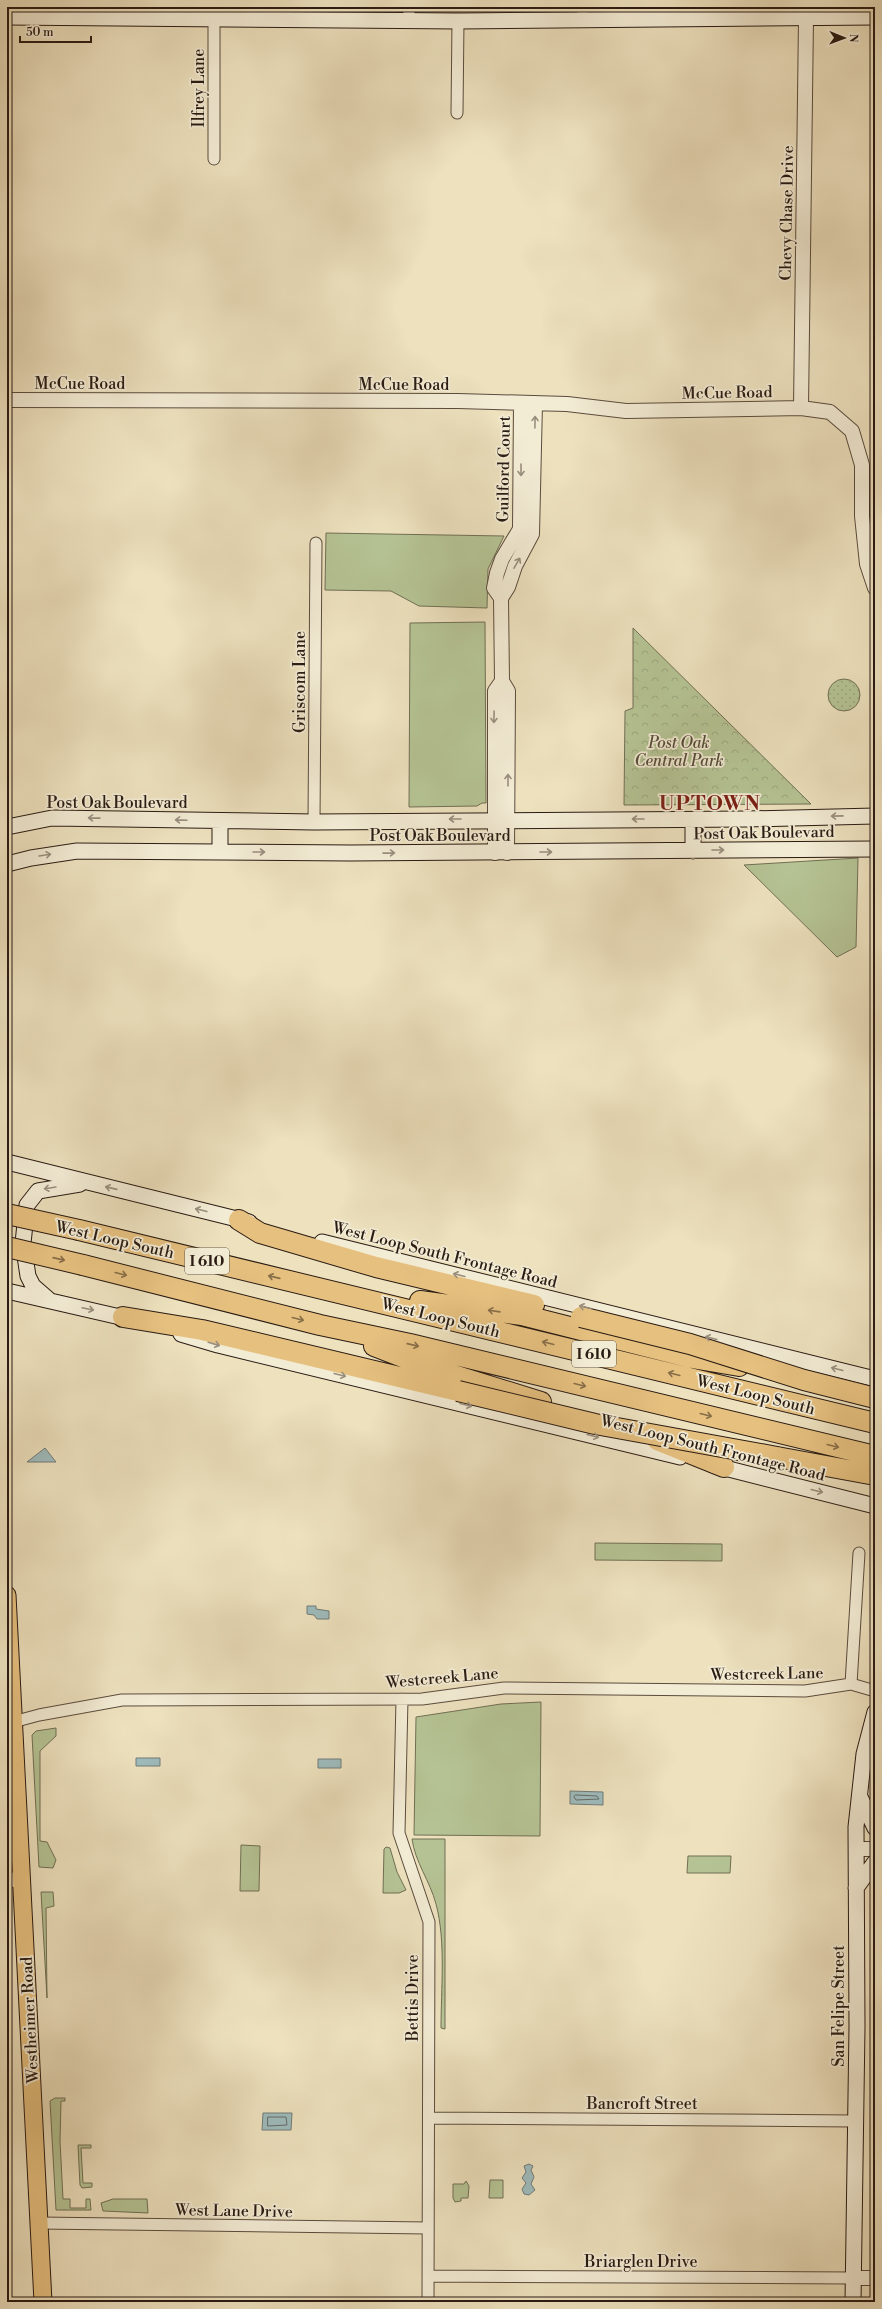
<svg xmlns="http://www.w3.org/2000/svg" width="882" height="2309" font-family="'Libre Bodoni',serif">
  <defs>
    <pattern id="park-crowns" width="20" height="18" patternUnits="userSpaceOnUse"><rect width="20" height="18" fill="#b5c394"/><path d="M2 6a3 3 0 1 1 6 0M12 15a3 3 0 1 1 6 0" fill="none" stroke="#9ca77f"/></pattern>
    <pattern id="garden-dots" width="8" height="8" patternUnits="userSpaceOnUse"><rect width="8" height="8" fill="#b5c394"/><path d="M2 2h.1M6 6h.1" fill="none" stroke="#9ca77f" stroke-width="1.8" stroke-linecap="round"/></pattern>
  </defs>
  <rect width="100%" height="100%" fill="#ede1be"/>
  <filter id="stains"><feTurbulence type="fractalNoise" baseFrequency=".005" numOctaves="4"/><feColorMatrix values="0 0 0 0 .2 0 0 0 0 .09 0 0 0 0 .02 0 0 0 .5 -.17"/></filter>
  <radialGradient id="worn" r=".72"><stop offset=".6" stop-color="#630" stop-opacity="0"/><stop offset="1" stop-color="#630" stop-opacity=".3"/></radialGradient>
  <path fill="#b5c394" stroke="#706f54" d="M326,533L504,536L488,569L487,608L419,606L391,591L325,590Z
    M485,622L486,803H482L477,806L409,807L410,623Z
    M858,858L856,947L837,957L744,865Z
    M595,1543L722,1544V1561L595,1560Z
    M541,1702L540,1836L414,1835L416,1717L501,1704Z
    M56,1728V1736L40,1751V1841L47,1842L56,1860L53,1868L39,1867L32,1735L36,1731Z
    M412,1839H445V2029L441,2028C441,1989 446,1941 436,1904C430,1881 415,1862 412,1839Z
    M241,1845L260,1846L259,1891H240Z
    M386,1847L390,1848L397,1872L406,1890L399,1893H383L384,1849Z
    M688,1856H731L730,1873H687Z
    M41,1892H53L54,1906L46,1908L47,1998Z
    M55,2098H65V2101H61L60,2141L63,2199H70V2208H86V2199H90L91,2210H56L50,2101Z
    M78,2145H91V2148H81L83,2183H92V2187L82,2188L80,2185Z
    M490,2180H503V2198H489Z
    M466,2181L469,2186L468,2198H461V2201L455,2202L453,2198V2184H464Z
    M113,2199H147L148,2213L103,2211L101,2203Z"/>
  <path fill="url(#park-crowns)" stroke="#706f54" d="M633,628L811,804L624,805L625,711L633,708Z"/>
  <path fill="url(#garden-dots)" stroke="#706f54" d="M828 695a16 16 0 1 1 32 0a16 16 0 1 1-32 0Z"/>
  <path fill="#9ebbbc" stroke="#707b78" d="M45,1448L56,1462H27Z
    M307,1606H316V1609L329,1611V1619H317L314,1615L307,1614Z
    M136,1758H160V1766H136Z
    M318,1759H341V1768H318Z
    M570,1791L603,1792V1805L570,1804Z
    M263,2113H292L291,2130H262Z
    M529,2164L533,2166L531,2170L534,2177L531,2184L535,2190L529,2195L524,2194L522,2189L526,2183L522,2178L526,2172L524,2166Z"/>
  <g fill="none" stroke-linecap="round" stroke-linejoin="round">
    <path stroke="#646b68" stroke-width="1" d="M576,1795L597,1796L599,1799L576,1800L574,1797Z
      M268,2117H286L287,2125L268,2126Z"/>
    <g stroke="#5b4c3e" stroke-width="13">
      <path id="minor" d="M183,17L184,7
        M583,19V7
        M409,20V7
        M457,113L458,21
        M214,159V17
        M314,822L316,543
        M851,1684L859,1553
        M402,1699L399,1833L429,1922L428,2302
        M13,1722L39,1715L122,1700L422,1699L504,1688L805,1691L851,1684L875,1691
        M429,2118L854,2121
        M39,2223L428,2228
        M428,2276L854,2278"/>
    </g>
    <g stroke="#5b4c3e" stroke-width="16">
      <path id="tertiary" d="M7,400L458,401L567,404L626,411L801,408L830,412L852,431L862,465V516L867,564L875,588
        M801,408L806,19
        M501,598L494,588L497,573L502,559L520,529L521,403
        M495,853V691L502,681
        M507,853L508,691L502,681L501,598L508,587L515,566L532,534L535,403
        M857,1849H875
        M7,1879L22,1881
        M854,2278H875"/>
    </g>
    <g stroke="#2a1b13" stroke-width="17">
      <path id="secondary" d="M7,17L458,21L875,17
        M220,821V852
        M7,827L52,818L314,822L747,819L875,816
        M693,851V820
        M7,864L31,858L77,851L351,853L875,849
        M7,1162L249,1222
        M322,1242L875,1379
        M7,1291L133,1320
        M48,1299L33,1286L28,1276L23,1243L27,1205L38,1191L80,1184
        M181,1334L218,1345L680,1457
        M713,1465L875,1506
        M860,1797L875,1828
        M856,1888L875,1862
        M853,2302L857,2027L856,1827L864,1754L875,1712"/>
    </g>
    <g stroke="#2a1b13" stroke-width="19">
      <path id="primary" d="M7,1595L43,2302"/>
    </g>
    <g stroke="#2a1b13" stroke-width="22">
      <path id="motorway" d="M239,1220L260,1233L376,1267L534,1305
        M79,1230L875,1423
        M83,1265L320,1325L410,1344L875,1456
        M420,1301L522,1315L692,1358L739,1366
        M123,1317L202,1330L458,1391
        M374,1346L431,1368L541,1402
        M657,1440L724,1467
        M777,1457L875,1475"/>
    </g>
    <use href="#minor" stroke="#f3ecd5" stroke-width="11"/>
    <use href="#tertiary" stroke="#f3ecd5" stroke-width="14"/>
    <use href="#secondary" stroke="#f3ecd5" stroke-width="15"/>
    <use href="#primary" stroke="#e6c07f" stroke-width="17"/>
    <use href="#motorway" stroke="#e6c07f" stroke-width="20"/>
    <g stroke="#2a1b13" stroke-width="22" stroke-linecap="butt">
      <path id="motorway-bridge" d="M7,1214L79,1230
        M7,1247L83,1265
        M581,1317L690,1344L804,1380L875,1398
        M458,1391L595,1424L777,1457"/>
    </g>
    <use href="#motorway-bridge" stroke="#e6c07f" stroke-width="20"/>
  </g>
  <defs><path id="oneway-shaft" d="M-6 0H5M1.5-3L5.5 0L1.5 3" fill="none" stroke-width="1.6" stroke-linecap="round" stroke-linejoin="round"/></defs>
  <g stroke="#998e7e">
    <use href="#oneway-shaft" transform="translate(535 422) rotate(-89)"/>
    <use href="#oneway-shaft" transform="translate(521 470) rotate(90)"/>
    <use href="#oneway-shaft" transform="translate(517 563) rotate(-60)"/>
    <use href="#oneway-shaft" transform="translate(494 717) rotate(91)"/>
    <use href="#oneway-shaft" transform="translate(508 780) rotate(-90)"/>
    <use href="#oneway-shaft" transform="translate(837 816) rotate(179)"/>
    <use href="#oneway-shaft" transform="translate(94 818) rotate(-179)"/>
    <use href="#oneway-shaft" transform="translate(455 819) rotate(180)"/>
    <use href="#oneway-shaft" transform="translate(638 819) rotate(-180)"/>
    <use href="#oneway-shaft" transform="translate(181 820) rotate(-178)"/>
    <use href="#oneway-shaft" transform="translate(718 850)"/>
    <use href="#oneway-shaft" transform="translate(259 852)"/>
    <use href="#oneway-shaft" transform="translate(546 852)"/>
    <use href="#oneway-shaft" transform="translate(389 853) rotate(-1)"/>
    <use href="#oneway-shaft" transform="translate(45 855) rotate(-9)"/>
    <use href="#oneway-shaft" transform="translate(50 1188) rotate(171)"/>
    <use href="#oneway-shaft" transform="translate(111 1188) rotate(-167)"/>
    <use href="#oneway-shaft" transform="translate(201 1210) rotate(-166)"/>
    <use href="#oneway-shaft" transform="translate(459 1275) rotate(-166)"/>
    <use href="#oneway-shaft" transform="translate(585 1307) rotate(-166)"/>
    <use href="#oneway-shaft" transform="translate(88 1309) rotate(12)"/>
    <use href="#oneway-shaft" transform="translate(711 1338) rotate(-166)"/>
    <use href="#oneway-shaft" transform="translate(214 1344) rotate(16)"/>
    <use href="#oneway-shaft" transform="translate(837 1369) rotate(-166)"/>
    <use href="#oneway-shaft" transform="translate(340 1375) rotate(14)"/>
    <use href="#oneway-shaft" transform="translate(466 1405) rotate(14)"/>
    <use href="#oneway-shaft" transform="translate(593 1436) rotate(14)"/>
    <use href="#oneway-shaft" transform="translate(817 1491) rotate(14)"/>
  </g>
  <g stroke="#886e49">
    <use href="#oneway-shaft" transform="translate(59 1259) rotate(13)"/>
    <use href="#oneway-shaft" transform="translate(121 1274) rotate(14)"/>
    <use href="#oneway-shaft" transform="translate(274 1277) rotate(-167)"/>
    <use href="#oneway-shaft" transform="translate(494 1311) rotate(-172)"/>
    <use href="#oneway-shaft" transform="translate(298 1319) rotate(14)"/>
    <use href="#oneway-shaft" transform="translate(548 1343) rotate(-166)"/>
    <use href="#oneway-shaft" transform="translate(413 1345) rotate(13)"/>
    <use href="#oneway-shaft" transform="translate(674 1374) rotate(-166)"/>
    <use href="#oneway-shaft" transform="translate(580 1385) rotate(14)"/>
    <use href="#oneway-shaft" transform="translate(706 1415) rotate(14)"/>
    <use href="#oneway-shaft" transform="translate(833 1446) rotate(14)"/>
  </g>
  <g text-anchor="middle" stroke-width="3.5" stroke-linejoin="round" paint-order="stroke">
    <g fill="#f3ecd5" stroke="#665a4d" stroke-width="1">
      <rect x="185" y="1248" width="44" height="26" rx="3"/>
      <rect x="572" y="1341" width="44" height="26" rx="3"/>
    </g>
    <g font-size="15" font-weight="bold" fill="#2a1b13">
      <text x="207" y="1266">I 610</text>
      <text x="594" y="1359">I 610</text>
    </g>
    <g font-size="16" fill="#2a1b13" stroke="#f3ecd5">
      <text transform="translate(198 88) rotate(-90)" y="6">Ilfrey Lane</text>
      <text transform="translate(786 213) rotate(-89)" y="6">Chevy Chase Drive</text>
      <text x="80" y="389">McCue Road</text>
      <text x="404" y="390">McCue Road</text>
      <text transform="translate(727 392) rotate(-1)" y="6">McCue Road</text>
      <text transform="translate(503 469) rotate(-89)" y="6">Guilford Court</text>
      <text transform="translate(299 682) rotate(-90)" y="6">Griscom Lane</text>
      <text x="117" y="808">Post Oak Boulevard</text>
      <text transform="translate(764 832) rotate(-1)" y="6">Post Oak Boulevard</text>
      <text x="440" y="841">Post Oak Boulevard</text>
      <text transform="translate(115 1239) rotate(13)" y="6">West Loop South</text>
      <text transform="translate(445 1254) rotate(14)" y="6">West Loop South Frontage Road</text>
      <text transform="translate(441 1317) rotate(14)" y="6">West Loop South</text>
      <text transform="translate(756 1394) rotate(14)" y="6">West Loop South</text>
      <text transform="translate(713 1447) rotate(14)" y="6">West Loop South Frontage Road</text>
      <text transform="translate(767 1673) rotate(-1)" y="6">Westcreek Lane</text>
      <text transform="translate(442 1677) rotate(-5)" y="6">Westcreek Lane</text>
      <text transform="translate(412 1998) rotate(-90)" y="6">Bettis Drive</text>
      <text transform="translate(838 2006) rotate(-90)" y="6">San Felipe Street</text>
      <text transform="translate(29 2020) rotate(-93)" y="6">Westheimer Road</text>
      <text x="642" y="2109">Bancroft Street</text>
      <text transform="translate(234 2210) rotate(1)" y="6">West Lane Drive</text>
      <text x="641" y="2267">Briarglen Drive</text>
    </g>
    <g font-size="16" font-style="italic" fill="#544d3a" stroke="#f3ecd5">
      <text x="679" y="748">Post Oak<tspan x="679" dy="18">Central Park</tspan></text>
    </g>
    <g font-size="20" font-weight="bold" letter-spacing="1" fill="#7a1f14" stroke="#f3ecd5">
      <text x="710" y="810">UPTOWN</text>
    </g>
  </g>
  <rect width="882" height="2309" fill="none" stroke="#ede1be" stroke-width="24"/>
  <rect x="8" y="8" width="866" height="2293" fill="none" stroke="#2a1b13" stroke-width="2"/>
  <rect x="12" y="12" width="858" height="2285" fill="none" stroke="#2a1b13"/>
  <g transform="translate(844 38) rotate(91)" stroke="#f3ecd5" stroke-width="3" paint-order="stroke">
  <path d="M0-3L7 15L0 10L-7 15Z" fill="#2a1b13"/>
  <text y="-6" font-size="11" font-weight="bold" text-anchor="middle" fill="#2a1b13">N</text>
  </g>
  <path d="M20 36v6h71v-6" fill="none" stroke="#2a1b13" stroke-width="2"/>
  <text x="26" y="36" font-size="12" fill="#2a1b13" stroke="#f3ecd5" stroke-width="3" paint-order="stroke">50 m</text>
  <rect width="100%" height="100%" filter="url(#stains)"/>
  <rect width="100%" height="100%" fill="url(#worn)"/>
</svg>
